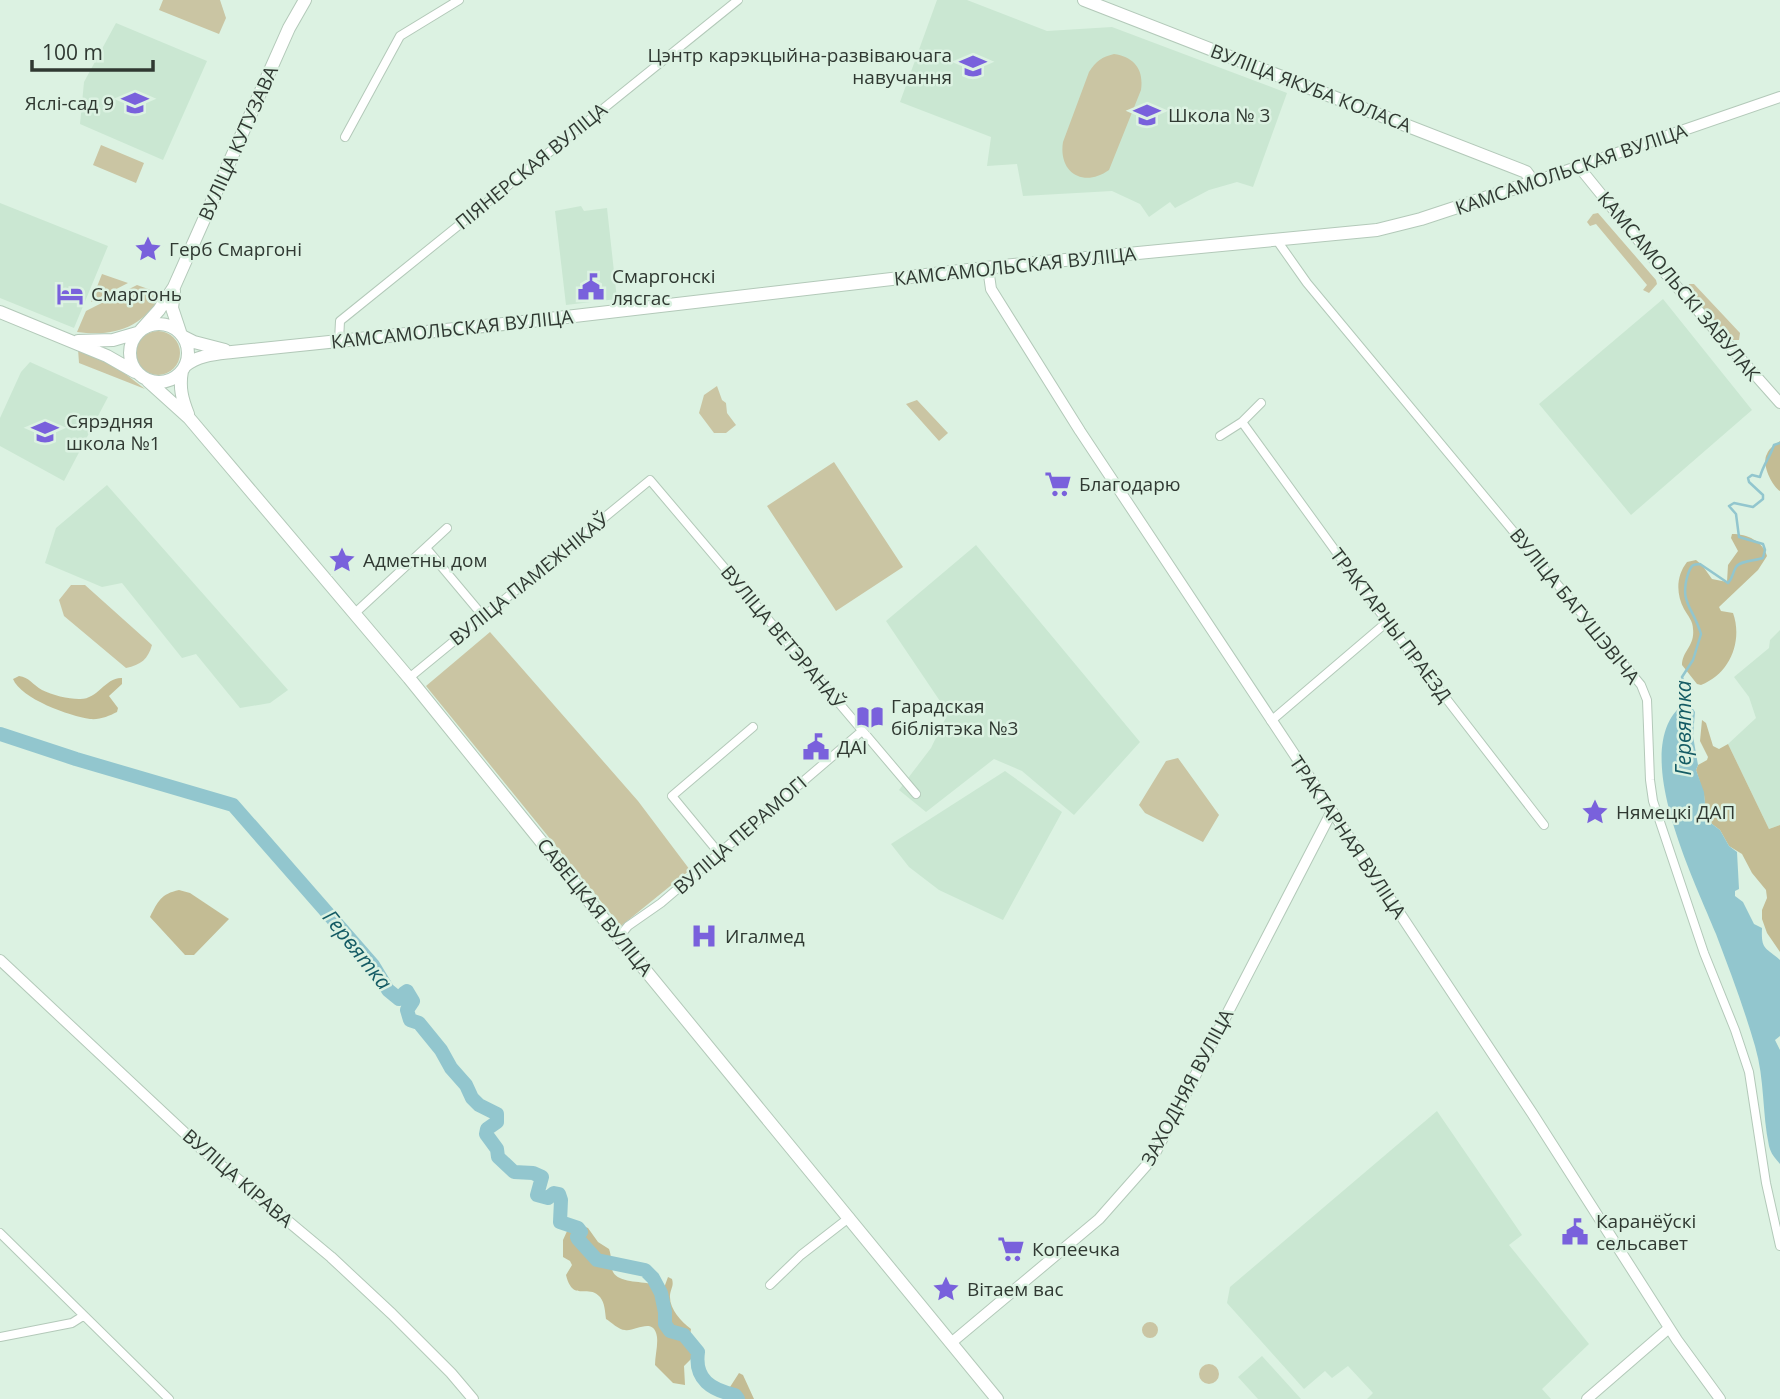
<svg xmlns="http://www.w3.org/2000/svg" width="1780" height="1399" font-family="'Open Sans',sans-serif">
  <rect width="100%" height="100%" fill="#dcf2e2"/>
  <path fill="#cae7d2" d="M937,0H967L1047,31L1112,27L1287,93L1253,187L1237,182L1209,190L1175,208L1170,202L1149,217L1140,204L1112,191L1023,196L1017,164L987,166L991,137L900,102Z
    M116,23L207,61L163,160L80,124L84,82Z
    M0,203L108,246L74,328L0,298Z
    M581,206L584,211L607,208L617,299L566,305L555,211Z
    M1663,299L1752,410L1631,515L1539,404Z
    M30,362L108,397L64,481L0,446V418L21,372Z
    M107,485L288,690L270,703L240,708L196,654L182,658L122,583L102,587L45,563L56,528Z
    M976,545L1140,742L1074,815L1022,771L994,759L926,812L899,790L931,748L948,713L886,621Z
    M1780,630V825L1769,829L1728,744L1756,718L1749,697L1734,677L1769,648L1770,640Z
    M1005,771L1062,812L1003,920L939,890L909,867L891,844Z
    M1437,1111L1522,1235L1509,1245L1589,1344L1542,1389L1551,1399H1367L1373,1393L1348,1366L1332,1378L1325,1371L1304,1389L1227,1303L1230,1287Z
    M1262,1356L1301,1399H1258L1238,1377Z"/>
  <path fill="#cac5a3" d="M163,0H220L226,18L219,34L159,10Z
    M1114,54C1134,57 1144,69 1141,90L1109,170C1084,188 1058,173 1063,142L1089,72C1096,61 1102,57 1114,54Z
    M101,145L144,163L136,183L93,165Z
    M1598,213L1656,280L1657,284L1649,293L1643,290L1647,285L1596,224L1590,226L1587,222L1593,214Z
    M102,274L128,283L91,302Z
    M1689,284H1694L1740,333L1739,340H1733L1687,292Z
    M137,285L162,294C142,328 115,337 77,332L86,311Z
    M136 353a22 22 0 1 1 44 0a22 22 0 1 1-44 0Z
    M78,349L115,366L145,389L79,363Z
    M717,386L722,400L726,403L727,413L736,425L726,433H714L699,413L704,395Z
    M917,400L948,433L939,441L906,404Z
    M834,462L903,567L836,611L767,506Z
    M71,585H85L152,645C148,659 141,665 126,668L64,616L59,600Z
    M490,632L638,801L690,870L621,926L426,686Z
    M1178,758L1219,815L1203,842L1145,813L1139,805L1166,761Z
    M1142 1330a8 8 0 1 1 16 0a8 8 0 1 1-16 0Z
    M1199 1374a10 10 0 1 1 20 0a10 10 0 1 1-20 0Z"/>
  <path fill="#c3bc94" d="M1780,441V491C1772,486 1761,464 1767,454C1769,448 1776,444 1780,441Z
    M1732,534C1747,534 1763,541 1767,556L1758,570L1719,607L1721,611L1733,613C1743,641 1730,674 1701,685L1697,684L1682,665C1682,651 1695,646 1693,629C1693,621 1688,616 1684,609C1676,594 1676,576 1687,562L1696,560L1702,565L1712,579L1727,582L1728,565L1738,551L1731,538Z
    M19,676C29,677 33,685 42,690C52,695 68,699 79,699C98,700 105,677 122,678V684L109,696L118,708L117,712C109,716 100,720 90,719C70,716 21,699 13,679Z
    M1702,720L1706,723L1713,746L1719,749L1728,744L1769,829L1780,825V952L1767,933L1762,919V910L1767,898L1766,890L1752,873L1742,854L1729,846L1720,830L1712,824L1706,815L1704,795L1696,770L1698,765L1707,760L1708,757L1700,741Z
    M179,890L190,893L229,919L194,955H185L150,917C158,901 161,894 179,890Z
    M580,1225L588,1228L598,1242L609,1249C612,1256 610,1265 613,1272C619,1283 640,1281 651,1284L657,1298L661,1296L668,1277L672,1279C674,1286 671,1288 670,1295C669,1309 681,1321 691,1329C689,1338 695,1345 696,1354L684,1366L685,1385L673,1383L655,1365C655,1356 658,1346 657,1337C654,1316 635,1332 625,1330C619,1330 611,1322 606,1319C605,1312 605,1303 600,1297C587,1283 573,1303 566,1275L572,1265L570,1261L563,1257V1240L568,1229Z
    M739,1373L743,1375L754,1399H726L730,1387Z"/>
  <path fill="#92c6ce" d="M1688,701L1695,712L1693,736L1698,765L1696,770L1704,792L1706,815L1712,824L1720,830L1729,846L1737,852L1739,889L1735,891V896L1743,902L1754,924L1762,928C1761,950 1765,947 1780,960V1036L1775,1040L1780,1050V1164C1775,1158 1771,1154 1769,1146C1762,1113 1765,1080 1755,1046C1744,1008 1730,971 1716,934C1696,883 1623,741 1688,701Z"/>
  <g fill="none" stroke-linecap="round" stroke-linejoin="round">
    <path stroke="#92c6ce" stroke-width="2.5" d="M1688,701L1682,677L1693,660L1701,634C1693,607 1679,603 1688,574C1691,566 1692,564 1700,564L1728,583C1733,578 1732,574 1736,567C1741,560 1755,561 1763,558L1765,550L1763,544L1739,537L1736,514L1729,506L1734,503L1753,507L1763,499V495L1749,482L1748,478L1752,475L1760,477C1763,465 1770,457 1774,445L1780,443"/>
    <path stroke="#92c6ce" stroke-width="14" d="M0,734L76,759L233,805L373,965L388,990L399,999L406,997L404,993L407,991L413,1001L407,1010L410,1020L419,1023L441,1050L451,1068L466,1085L472,1098L479,1105L497,1114V1122L487,1129L486,1134L497,1149L498,1157L514,1172L533,1173L542,1177L537,1195L548,1198L554,1193L559,1194L561,1200L560,1222L578,1228L581,1232L577,1237L578,1239L597,1260L645,1270L653,1278L661,1293L665,1312V1324L670,1331L684,1335L698,1352C694,1380 712,1390 735,1395L738,1399"/>
    <g stroke="#b3c9b9" stroke-width="10">
      <path id="minor" d="M345,137L400,36L459,0
        M1276,239L1307,283L1641,685L1647,700L1650,780L1653,801L1704,953L1735,1030L1749,1072L1766,1183L1780,1246
        M339,341L340,321L738,0
        M1242,422L1387,622L1544,825
        M1220,436L1242,422L1261,403
        M426,548L483,616
        M354,614L447,528
        M409,678L650,480L916,794
        M1271,721L1387,622
        M719,853L672,796L753,727
        M619,937L628,926L661,903L862,731
        M0,1233L169,1399
        M770,1285L801,1255L850,1217
        M0,1337L72,1323L83,1316"/>
    </g>
    <g stroke="#b3c9b9" stroke-width="12">
      <path id="tertiary" d="M1579,167L1670,279L1780,403
        M1533,182L1780,97
        M988,268L991,289L1080,431L1532,1113L1677,1340L1720,1399
        M0,960L205,1152L331,1257L392,1314L451,1373L473,1399
        M951,1343L1099,1219L1152,1159L1331,813
        M1587,1399L1669,1328"/>
    </g>
    <g stroke="#b3c9b9" stroke-width="14">
      <path id="secondary" d="M174,291L172,308L180,332
        M0,312L107,356L135,372
        M130 353a29 29 0 1 1 58 0a29 29 0 1 1-58 0Z
        M141,330L159,310L174,287L289,28L305,0
        M184,337L194,342L225,350
        M78,341L113,340L137,333
        M185,366C198,355 216,354 232,352L523,322L1003,266L1377,230L1421,219L1533,182L1526,172L1084,0
        M182,371C179,387 182,399 188,414
        M148,381L189,418L409,678L628,949L997,1399"/>
    </g>
    <use href="#minor" stroke="#fff" stroke-width="8"/>
    <use href="#tertiary" stroke="#fff" stroke-width="10"/>
    <use href="#secondary" stroke="#fff" stroke-width="12"/>
  </g>
  <defs>
    <g id="school-bare" transform="scale(2.1)"><path d="M0-5L7-2L0 1L-7-2ZM-4 1L0 2.5L4 1V4Q0 6-4 4Z" fill="#7961dc" stroke="#dcf2e2" stroke-width="2.5" paint-order="stroke"/></g>
    <g id="sight-bare" transform="scale(2.1)"><path d="M0-6L1.8-2.2L6-1.7L2.9 1.2L3.7 5.4L0 3.3L-3.7 5.4L-2.9 1.2L-6-1.7L-1.8-2.2Z" fill="#7961dc" stroke="#dcf2e2" stroke-width="2.5" paint-order="stroke"/></g>
    <g id="civic-bare" transform="scale(2.1)"><path d="M-.6-6.5H3V-4.5H.6V-3L4-1V1h2V6H-6V1h2V-1L-.6-3ZM-1.2 2.5V6h2.4V2.5Z" fill="#7961dc" stroke="#dcf2e2" stroke-width="2.5" paint-order="stroke"/></g>
    <g id="hotel-bare" transform="scale(2.1)"><path d="M-6-4.5h1.5V1H6V5H4.5V3h-9V5H-6ZM-4 0a1.8 1.8 0 1 1 3.6 0ZM.5 0V-2.5h3Q6-2.5 6 0Z" fill="#7961dc" stroke="#dcf2e2" stroke-width="2.5" paint-order="stroke"/></g>
    <g id="supermarket-bare" transform="scale(2.1)"><path d="M-6-5.5h2.5l.6 2H6L4.5 2H-2.5L-4.4-4H-6ZM-1.5 3.2a1.3 1.3 0 1 0 .1 0ZM3 3.2a1.3 1.3 0 1 0 .1 0Z" fill="#7961dc" stroke="#dcf2e2" stroke-width="2.5" paint-order="stroke"/></g>
    <g id="library-bare" transform="scale(2.1)"><path d="M-6-4Q-3-5.5-.7-3.5V5Q-3 3-6 4ZM6-4Q3-5.5 .7-3.5V5Q3 3 6 4Z" fill="#7961dc" stroke="#dcf2e2" stroke-width="2.5" paint-order="stroke"/></g>
    <g id="hospital-bare" transform="scale(2.1)"><path d="M-5-5h3v3.5h4V-5h3V5h-3V1.5h-4V5h-3Z" fill="#7961dc" stroke="#dcf2e2" stroke-width="2.5" paint-order="stroke"/></g>
  </defs>
  <g fill-rule="evenodd">
    <use href="#school-bare" x="973" y="66"/>
    <use href="#school-bare" x="135" y="103"/>
    <use href="#school-bare" x="1147" y="115"/>
    <use href="#sight-bare" x="148" y="249"/>
    <use href="#civic-bare" x="591" y="287"/>
    <use href="#hotel-bare" x="70" y="294"/>
    <use href="#school-bare" x="45" y="432"/>
    <use href="#supermarket-bare" x="1058" y="484"/>
    <use href="#sight-bare" x="342" y="560"/>
    <use href="#library-bare" x="870" y="717"/>
    <use href="#civic-bare" x="816" y="747"/>
    <use href="#sight-bare" x="1595" y="812"/>
    <use href="#hospital-bare" x="704" y="936"/>
    <use href="#civic-bare" x="1575" y="1232"/>
    <use href="#supermarket-bare" x="1011" y="1249"/>
    <use href="#sight-bare" x="946" y="1289"/>
  </g>
  <g text-anchor="middle" stroke-width="5" stroke-linejoin="round" paint-order="stroke">
    <g font-size="19" fill="#303932" stroke="#dcf2e2" text-anchor="start">
      <text x="952" y="62" text-anchor="end">Цэнтр карэкцыйна-развіваючага<tspan x="952" dy="22">навучання</tspan></text>
      <text x="114" y="110" text-anchor="end">Яслі-сад 9</text>
      <text x="1168" y="122">Школа № 3</text>
      <text x="169" y="256">Герб Смаргоні</text>
      <text x="612" y="283">Смаргонскі<tspan x="612" dy="22">лясгас</tspan></text>
      <text x="91" y="301">Смаргонь</text>
      <text x="66" y="428">Сярэдняя<tspan x="66" dy="22">школа №1</tspan></text>
      <text x="1079" y="491">Благодарю</text>
      <text x="363" y="567">Адметны дом</text>
      <text x="891" y="713">Гарадская<tspan x="891" dy="22">бібліятэка №3</tspan></text>
      <text x="837" y="754">ДАІ</text>
      <text x="1616" y="819">Нямецкі ДАП</text>
      <text x="725" y="943">Игалмед</text>
      <text x="1596" y="1228">Каранёўскі<tspan x="1596" dy="22">сельсавет</tspan></text>
      <text x="1032" y="1256">Копеечка</text>
      <text x="967" y="1296">Вітаем вас</text>
    </g>
    <g font-size="19" fill="#303932" stroke="#dcf2e2">
      <text transform="translate(1311 88) rotate(21)" y="7">ВУЛІЦА ЯКУБА КОЛАСА</text>
      <text transform="translate(238 143) rotate(-66)" y="7">ВУЛІЦА КУТУЗАВА</text>
      <text transform="translate(531 166) rotate(-39)" y="7">ПІЯНЕРСКАЯ ВУЛІЦА</text>
      <text transform="translate(1571 169) rotate(-19)" y="7">КАМСАМОЛЬСКАЯ ВУЛІЦА</text>
      <text transform="translate(1015 266) rotate(-6)" y="7">КАМСАМОЛЬСКАЯ ВУЛІЦА</text>
      <text transform="translate(1679 286) rotate(50)" y="7">КАМСАМОЛЬСКІ ЗАВУЛАК</text>
      <text transform="translate(452 329) rotate(-6)" y="7">КАМСАМОЛЬСКАЯ ВУЛІЦА</text>
      <text transform="translate(529 579) rotate(-39)" y="7">ВУЛІЦА ПАМЕЖНІКАЎ</text>
      <text transform="translate(1575 606) rotate(51)" y="7">ВУЛІЦА БАГУШЭВІЧА</text>
      <text transform="translate(1391 625) rotate(53)" y="7">ТРАКТАРНЫ ПРАЕЗД</text>
      <text transform="translate(783 637) rotate(50)" y="7">ВУЛІЦА ВЕТЭРАНАЎ</text>
      <text transform="translate(740 835) rotate(-41)" y="7">ВУЛІЦА ПЕРАМОГІ</text>
      <text transform="translate(1348 837) rotate(56)" y="7">ТРАКТАРНАЯ ВУЛІЦА</text>
      <text transform="translate(595 907) rotate(51)" y="7">САВЕЦКАЯ ВУЛІЦА</text>
      <text transform="translate(1187 1087) rotate(-62)" y="7">ЗАХОДНЯЯ ВУЛІЦА</text>
      <text transform="translate(238 1178) rotate(41)" y="7">ВУЛІЦА КІРАВА</text>
    </g>
    <g font-size="21" font-style="italic" fill="#145b64" stroke="#dcf2e2">
      <text transform="translate(1684 728) rotate(-90)" y="7">Гервятка</text>
      <text transform="translate(357 950) rotate(51)" y="7">Гервятка</text>
    </g>
  </g>
  <path d="M32 60v10h121v-10" fill="none" stroke="#303932" stroke-width="3.5"/>
  <text x="42" y="60" font-size="21" fill="#303932" stroke="#dcf2e2" stroke-width="5" paint-order="stroke">100 m</text>
</svg>
